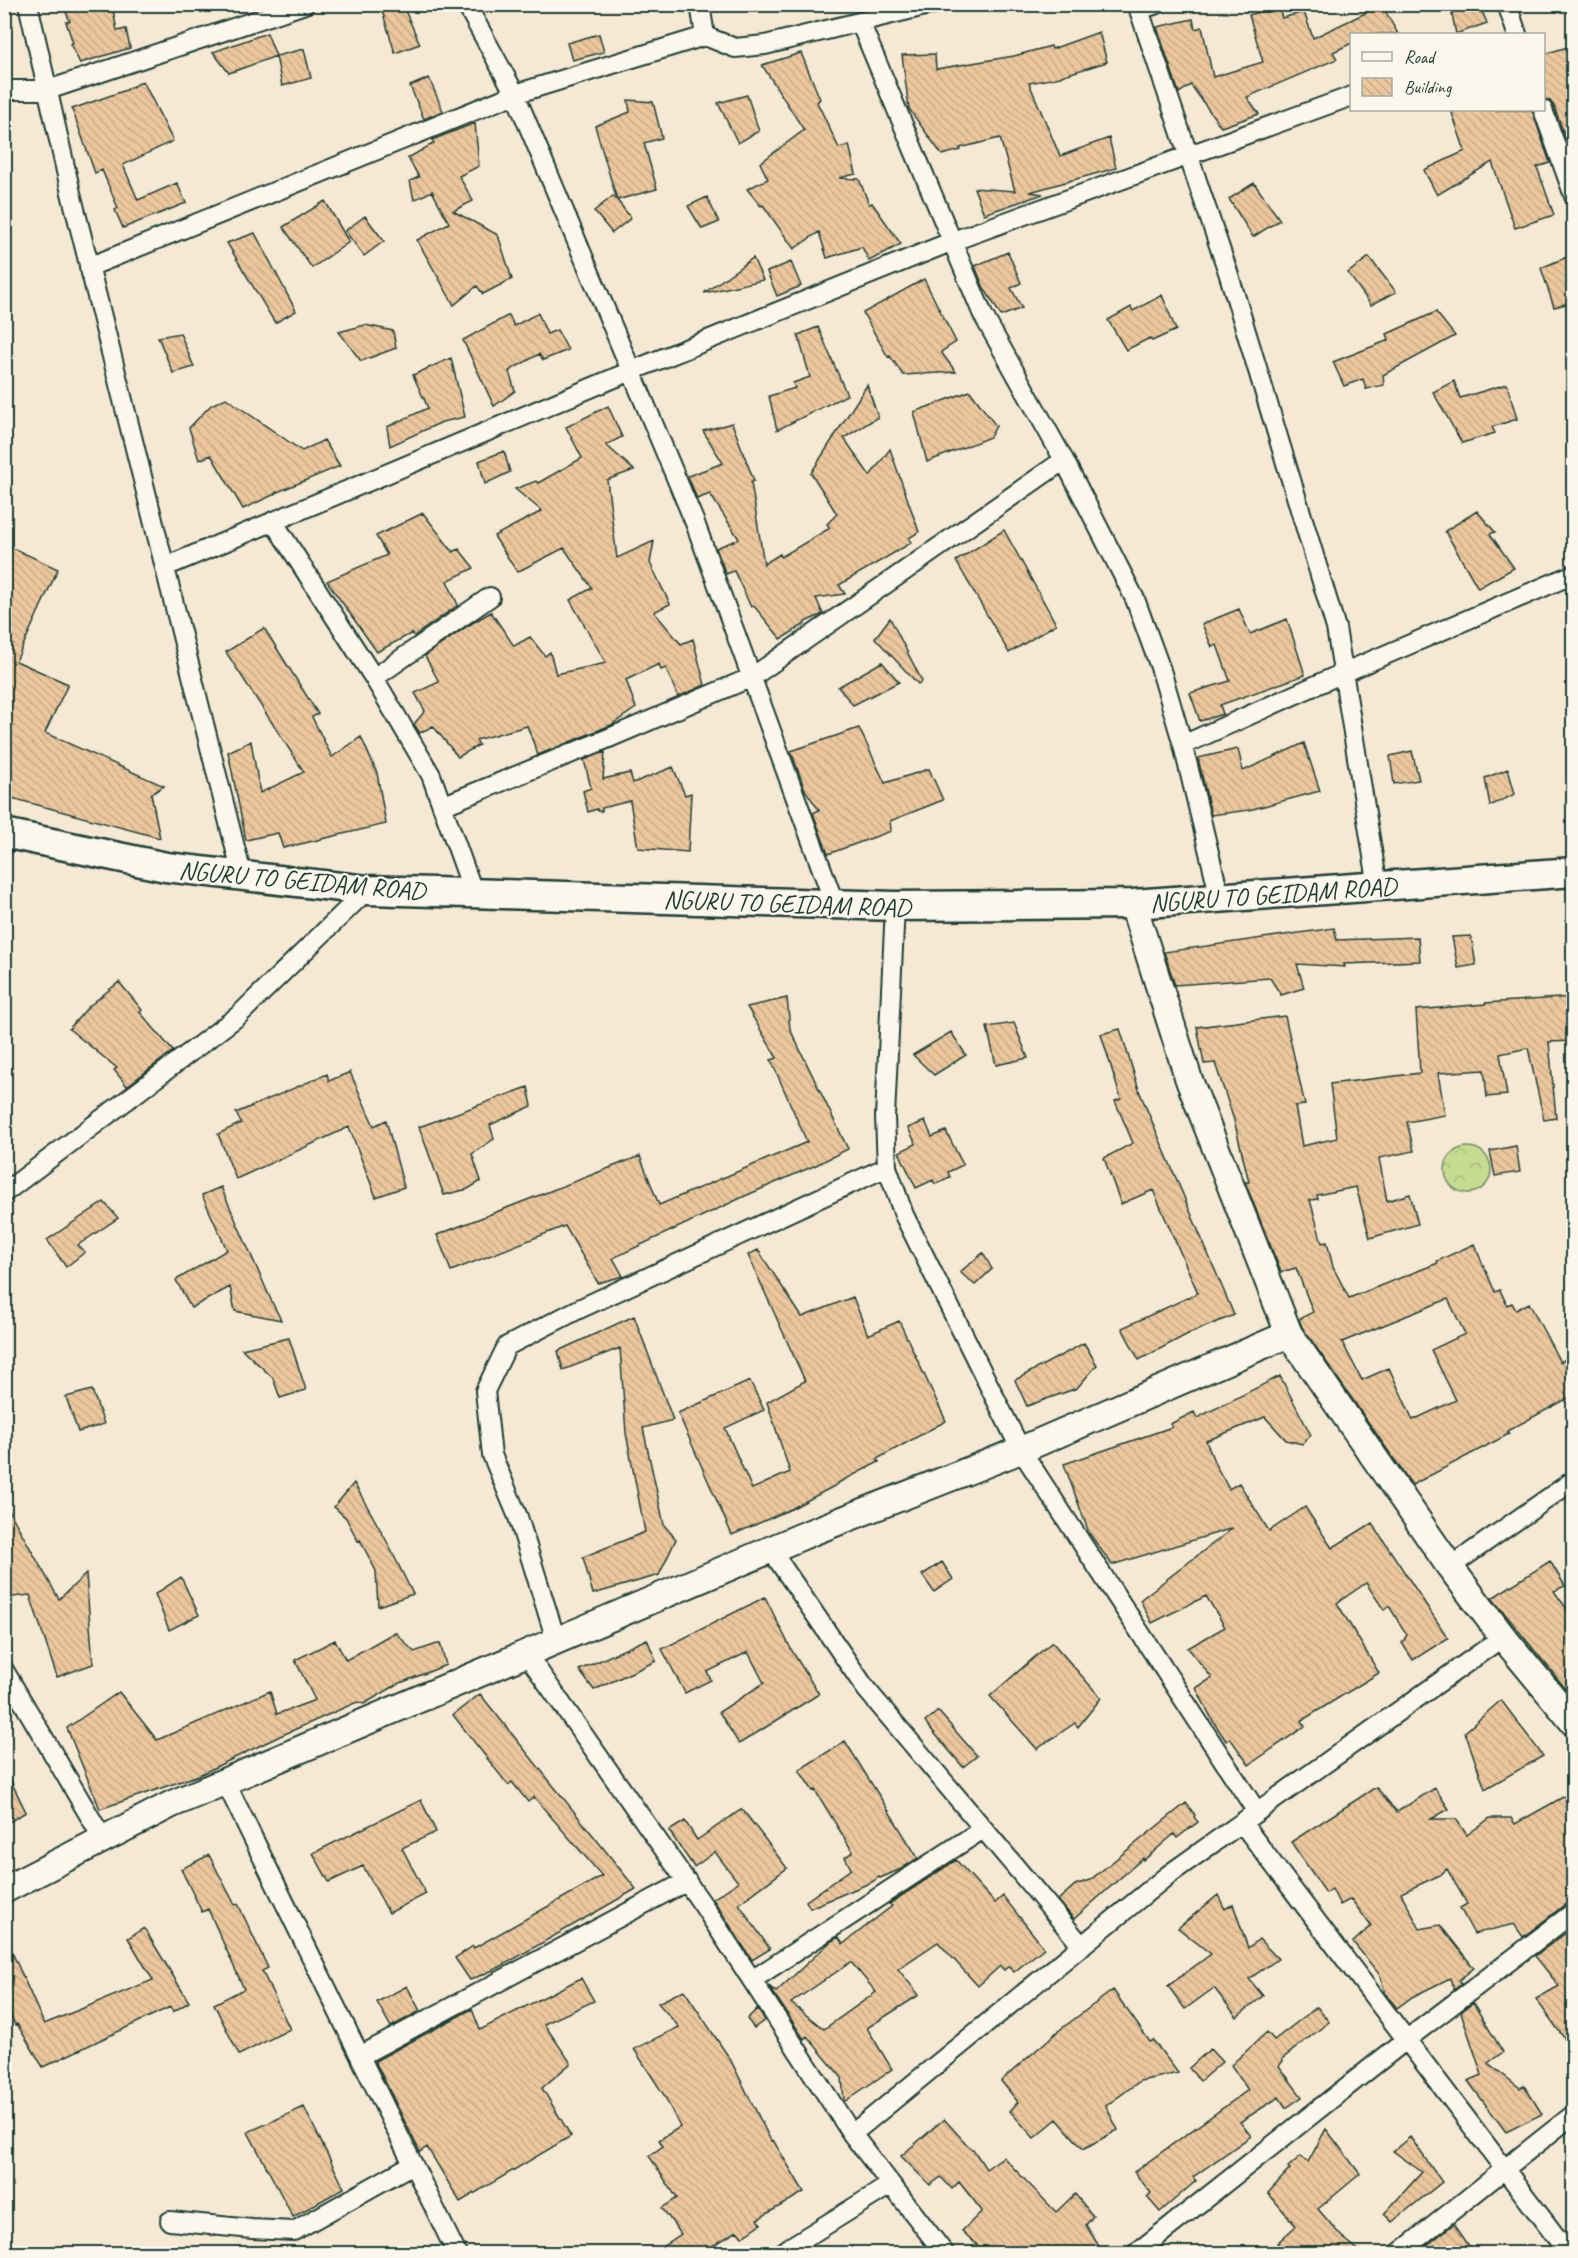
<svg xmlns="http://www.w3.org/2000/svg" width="1578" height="2258" font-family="Caveat,sans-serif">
  <defs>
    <pattern id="forest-crowns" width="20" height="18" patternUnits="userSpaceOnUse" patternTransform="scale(1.5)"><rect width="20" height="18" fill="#c5db90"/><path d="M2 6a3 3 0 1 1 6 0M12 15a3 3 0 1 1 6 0" fill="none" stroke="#a9bd7d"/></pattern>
    <pattern id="building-back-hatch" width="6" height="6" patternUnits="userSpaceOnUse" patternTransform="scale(1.5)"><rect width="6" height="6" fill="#ecc79d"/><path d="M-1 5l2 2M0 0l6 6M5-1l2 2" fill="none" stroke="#caac88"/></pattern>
  </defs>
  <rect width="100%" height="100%" fill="#f6e9d4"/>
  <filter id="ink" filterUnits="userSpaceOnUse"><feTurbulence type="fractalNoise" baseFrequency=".0167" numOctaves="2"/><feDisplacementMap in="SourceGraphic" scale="12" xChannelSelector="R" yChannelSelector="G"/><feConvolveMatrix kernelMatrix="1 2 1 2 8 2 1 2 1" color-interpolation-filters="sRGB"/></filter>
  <g filter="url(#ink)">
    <path fill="url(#forest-crowns)" stroke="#728c62" stroke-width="1.5" d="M1445 1170a23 23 0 1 1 46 0a23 23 0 1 1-46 0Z"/>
    <path fill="url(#building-back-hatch)" stroke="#1f3d34" stroke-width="1.5" fill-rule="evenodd" d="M62,4H112L117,31L126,29L130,48L80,63L70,44L73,43L66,22L70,21Z
      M380,4H402L420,44L395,53Z
      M1450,4H1479L1487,23L1456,34Z
      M1382,5L1398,34H1352V43L1333,52L1337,59L1247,97L1259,114L1221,127L1191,85L1179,93L1157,27L1193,19L1195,29L1202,27L1213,77L1263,62L1249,15L1278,6L1282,18L1304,12L1313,38Z
      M1099,32L1107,62L1061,76V77L1029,83L1060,156L1109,138L1116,168L1030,192L1043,194L984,214L974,188L1015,191L1000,138L960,148L961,150L942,155L909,109L902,55L935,54L936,69L1014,56L1051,46L1052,49Z
      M267,33L276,56L229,73L213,52Z
      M599,34L604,52L572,60L567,43Z
      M1574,45V156H1572L1554,106L1550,101L1544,99V54Z
      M304,49L311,78L282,86L276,56Z
      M801,53L820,99L817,102L839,148L849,145L856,174L839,178L859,179L869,204L872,203L901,244L869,261L862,247L827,258L819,232L794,249L763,205L761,206L747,189L768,179L760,163L804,130L762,65Z
      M429,78L443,111L424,119L410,86Z
      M143,81L173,141L123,165L138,200L177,183L186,203L123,228L115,210L118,208L102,170L95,173L72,109L126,90Z
      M747,95L759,131L738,143L718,103Z
      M628,100L653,102L662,138L644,143L657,189L617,200L631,218L612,233L594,211L613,196L617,200L595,126L630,112Z
      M1451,110H1532L1550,163L1537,167L1554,215L1515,228L1492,162L1437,195L1424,170L1465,151Z
      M475,123L479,166L459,176L473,201L453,211L498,235L512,279L483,294L477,286L454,305L417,240L449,223L432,191L414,200L410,181L419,177L408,158L434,143L432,140Z
      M1254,183L1280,220L1253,237L1229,199Z
      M707,197L719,222L702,229L688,206Z
      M325,201L349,242L312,268L283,227Z
      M365,216L384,241L364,256L345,231Z
      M255,233L296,311L275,323L227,243Z
      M1008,252L1021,283L1011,288L1022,308L1001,316L983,286L975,266Z
      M1574,254V302L1554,307L1541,268Z
      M1369,257L1396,292L1371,305L1348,273Z
      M753,258L763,280L704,293Z
      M791,262L801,286L777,296L767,272Z
      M924,279L956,342L941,352L956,372L903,375L890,356L888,357L863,313Z
      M1162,295L1176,330L1152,341L1150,338L1126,350L1108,320L1131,307L1133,311Z
      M1436,312L1455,336L1383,375L1384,385L1366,389L1363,379L1344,386L1333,362L1389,340L1387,334Z
      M538,313L547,334L557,330L568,350L543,360L539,354L509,371L515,391L494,406L463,340L509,315L514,326Z
      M365,325L393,331L396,348L361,361L339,332Z
      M818,327L847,395L777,430L769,396L795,388L793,383L810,377L798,335Z
      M180,333L194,367L173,373L158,337Z
      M451,358L465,417L442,422L390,446L387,427L428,408L413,375Z
      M1454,381L1460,398L1507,384L1517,419L1492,427L1495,433L1462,443L1433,392Z
      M867,385L878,417L844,438L870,476L890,449L919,532L909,538L911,543L839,585L845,594L816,598L823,614L805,622V624L781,639L754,606L751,607L734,571L726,574L716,548L739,539L710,494L697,499L688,476L723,463L703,431L732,423L754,481L751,482L764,564L780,554L781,557L830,528L827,524L837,514L811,473Z
      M970,391L996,426L990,437L927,462L914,412Z
      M226,398L302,451L324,440L340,466L275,493V494L243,509L211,455L199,460L189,428L211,405Z
      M608,406L622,437L606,445L634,470L607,480L617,558L654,541L650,563L670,604L654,612L681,644L693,639L705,685L678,697L666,668L661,670L659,664L626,680L636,708L611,725L538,755L527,726L476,740L479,745L458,757L433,726L420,733L414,724L425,711L415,693L439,682L425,656L469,625L491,612L514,646L530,637L545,656L550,652L556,674L606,663L570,600L592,588L564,548L517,572L494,536L542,511L515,489L536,481L538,483L582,458L566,427Z
      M504,451L510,472L485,484L479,461Z
      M1477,511L1495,532L1490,534L1514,568L1478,588L1445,531Z
      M423,513L453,552L459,549L474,568L447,581L458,605L414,636L412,633L377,652L327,581L387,555L376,536Z
      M1004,530L1056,624L1009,653L956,561Z
      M4,544L58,569L16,661L68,684L45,733L164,786L151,794L160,838L4,796Z
      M1239,609L1250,634L1287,619L1305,675L1220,705L1223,714L1200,721L1190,693L1230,681L1217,645L1212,647L1202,624Z
      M890,618L922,681L918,684L875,638Z
      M264,628L318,714L312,717L332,757L361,737L377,773L386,824L283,848L278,833L246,840L228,752L251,741L260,793L304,772L226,652Z
      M882,662L899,682L853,705L838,687Z
      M859,728L885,783L929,769L943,800L890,821L891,831L828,854L813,813L819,810L805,790L791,751Z
      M1304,743L1320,791L1249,810L1211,815L1198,758L1238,749L1243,771Z
      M1412,751L1419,780L1394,784L1390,756Z
      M605,752L603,779L630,773L633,783L673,767L685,795L691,793L688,852L638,848L630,801L602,808V811H598L597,809L588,812L583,791L591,788L584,760Z
      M1508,769L1515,794L1490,806L1485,778Z
      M1334,928L1337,940L1418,937L1420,961L1344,964L1345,967L1297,964L1304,988L1281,995L1270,978L1175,985L1164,952Z
      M1471,936L1476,965L1458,968L1452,937Z
      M119,982L142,1010L140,1012L173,1051L127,1086L114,1070L117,1068L69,1029L88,1007Z
      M1574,997V1041L1549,1042L1556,1118L1544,1120L1528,1048L1500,1054L1507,1095L1487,1097L1484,1070L1438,1073L1445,1115L1407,1122L1414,1151L1379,1158L1387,1201L1410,1194L1418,1224L1370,1238L1356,1187L1317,1195L1318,1199L1310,1200L1322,1243L1327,1242L1333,1267L1349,1298L1438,1263L1437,1261L1474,1244L1495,1292L1500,1290L1507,1305L1512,1303L1516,1310L1529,1303L1560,1362L1574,1355V1395L1507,1431L1509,1434L1412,1485L1302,1327L1299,1319L1313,1312L1296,1268L1281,1272L1245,1182H1249L1234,1120L1215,1063L1204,1064L1197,1027L1285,1016L1305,1105L1295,1106L1302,1146L1337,1138L1330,1084L1420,1073L1416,1010L1485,1004V1003ZM1448,1299L1465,1334L1431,1350L1456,1400L1413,1420L1389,1368L1362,1380L1342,1342Z
      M787,998L790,1029L848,1149L816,1165L745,1196L613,1258L623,1276L598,1283L565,1226L451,1271L437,1235L640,1156L659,1205L807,1142L771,1060L777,1058L747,1007Z
      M1014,1023L1028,1058L996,1065L987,1027Z
      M1120,1029L1140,1093L1234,1315L1188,1334L1139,1360L1122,1328L1198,1293L1153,1190L1121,1204L1104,1158L1133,1143L1115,1101L1121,1099L1101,1034Z
      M951,1032L966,1055L934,1075L913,1055Z
      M350,1072L374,1126L386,1120L404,1187L376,1197L349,1127L236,1179L218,1134L241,1123L236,1113L327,1074L329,1081Z
      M528,1087L532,1106L490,1125L494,1139L472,1154L481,1181L468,1189L444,1195L419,1127Z
      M925,1121L932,1137L946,1131L963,1165L948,1172L950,1177L935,1184L933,1180L916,1188L899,1152L916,1144L908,1128Z
      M1516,1146L1520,1172L1495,1176L1490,1151Z
      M221,1187L271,1300L281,1320L235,1311L230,1287L191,1308L176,1280L227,1250L202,1195Z
      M104,1202L118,1218L78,1245L85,1252L66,1267L47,1240Z
      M758,1250L802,1317L853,1297L868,1335L899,1321L946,1421L877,1459L879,1462L838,1483V1484L791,1509L732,1535L678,1413L750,1381L764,1410L725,1428L752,1489L790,1472L767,1402L805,1381L748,1255Z
      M983,1253L992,1269L975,1285L960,1272Z
      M634,1316L673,1420L643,1428L664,1525L676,1539L659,1575L593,1594L583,1557L645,1532L626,1433L620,1348L563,1370L558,1351Z
      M289,1338L306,1390L280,1398L273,1378L242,1349Z
      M1084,1343L1097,1365L1077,1388L1027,1406L1015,1380Z
      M1280,1376L1311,1435L1302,1444L1286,1440L1265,1417L1206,1441L1215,1464L1229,1489L1239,1483L1269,1531L1305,1507L1332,1548L1372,1523L1448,1638L1413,1660L1402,1643L1407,1635L1389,1606L1384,1610L1366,1583L1337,1603L1379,1673L1301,1721L1305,1726L1249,1765L1230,1738L1226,1741L1213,1721L1196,1688L1212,1678L1188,1648L1225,1627L1206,1596L1152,1623L1140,1600L1233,1528L1112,1565L1089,1533L1064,1464L1172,1427L1170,1424L1194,1412L1197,1418Z
      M92,1390L104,1424L78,1432L66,1397Z
      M354,1483L385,1538L413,1594L378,1606L376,1571L360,1540L358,1541L346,1518L334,1507Z
      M4,1502L59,1599L86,1574L93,1664L57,1677L30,1595L4,1598Z
      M1550,1561L1565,1586L1554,1591L1574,1619V1699L1492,1598Z
      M942,1562L953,1579L934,1592L922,1575Z
      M181,1577L199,1615L169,1630L155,1594Z
      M765,1597L792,1651L819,1694L739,1744L719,1712L764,1683L748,1652L707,1672L711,1680L685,1693L662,1649Z
      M395,1632L414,1652L440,1643L446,1665L398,1684L364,1704L357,1702L280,1736L199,1775L100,1809L67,1728L119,1692L157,1740L270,1691L277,1714L315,1700L295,1660L335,1640L346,1660Z
      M647,1639L656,1661L594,1690L579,1670Z
      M1052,1642L1101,1698L1078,1727L1075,1723L1037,1749L990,1696Z
      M480,1694L636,1889L500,1967L470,1980L455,1958L473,1946L474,1948L602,1876L534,1797L528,1802L512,1782L508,1785L453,1715Z
      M1501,1700L1543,1756L1485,1789L1465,1732Z
      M938,1711L977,1756L963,1767L925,1722Z
      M845,1741L918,1858L901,1869L880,1878L879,1877L872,1882L810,1908L806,1901L851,1869L845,1857L853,1852L815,1790L813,1791L799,1770Z
      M4,1767L26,1812L4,1825Z
      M1376,1787L1397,1812L1435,1788L1449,1809L1431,1819H1456L1467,1835L1490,1818H1511L1515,1824L1565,1796L1574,1836V1901L1567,1903L1523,1937L1514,1924L1474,1934L1460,1908L1467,1904L1447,1869L1440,1875L1401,1893L1420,1929L1440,1925L1474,1968L1459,1980L1461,1984L1454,1990L1450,1978L1412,1997L1397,2008L1385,1993L1379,1974L1353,1942L1371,1926L1351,1899L1340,1905L1332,1889L1326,1893L1291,1842Z
      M421,1800L436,1832L402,1848L426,1894L389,1913L363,1866L329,1882L313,1853Z
      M1186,1803L1195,1815L1194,1817L1198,1822L1177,1838L1174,1834L1144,1860L1143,1858L1074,1919L1058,1900L1075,1885L1090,1880Z
      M742,1809L787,1868L739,1904L770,1949L752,1960L713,1899L738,1882L715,1852L694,1867L669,1831L685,1821L697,1840Z
      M209,1855L235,1905L238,1904L268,1968L262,1971L290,2029L239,2055L214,2004L244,1989L208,1909L202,1912L181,1869Z
      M956,1860L995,1903L1003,1896L1044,1948L1014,1972L1009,1966L1004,1970L1000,1966L978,1986L938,1942L898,1969L919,1995L867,2028L892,2069L844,2102L842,2078L807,2036L804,2039L769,1986L776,1992L830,1942L838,1937L843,1944L892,1906L889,1904ZM851,1962L876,1992L824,2029L791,2003Z
      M1218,1895L1225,1909L1233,1904L1248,1948L1259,1939L1278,1959L1249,1979L1263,1996L1237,2017L1214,1988L1185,2009L1168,1986L1211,1954L1178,1928Z
      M1574,1927V2052L1536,1999L1559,1986L1535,1956Z
      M144,1928L189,2002L173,2012L170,2007L43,2067L17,2024L15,2025L4,2001V1934L44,2024L153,1980L128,1938Z
      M581,1978L594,2001L544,2024L571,2063L542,2088L571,2136L460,2202L427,2147L420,2152L375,2061L472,2009L480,2030Z
      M407,1986L420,2011L391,2027L377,2002Z
      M684,1990L730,2059L771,2141L773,2140L804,2192L758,2219L761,2224L742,2237L737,2231L701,2253H653L681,2234L662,2208L677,2198L649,2156L663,2146L659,2140L680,2127L664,2095L634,2049L679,2027L658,2003Z
      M1113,1990L1150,2042L1153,2040L1178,2073L1140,2081L1106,2106L1118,2130L1083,2149L1057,2119L1034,2138L1010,2111L1018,2102L1001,2081L1057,2032Z
      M1473,2003L1503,2052L1488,2063L1520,2088L1524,2085L1542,2114L1506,2132L1468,2081L1482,2075L1461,2012Z
      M1317,2007L1329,2022L1282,2059L1283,2061L1279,2066L1302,2097L1286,2108L1279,2097L1240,2122L1251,2136L1193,2177L1196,2181L1160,2212L1147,2197L1151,2193L1134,2172L1248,2090L1231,2065L1267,2032L1274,2040Z
      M757,2009L765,2020L754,2028L747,2019Z
      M1210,2049L1222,2062L1200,2081L1189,2068Z
      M304,2107L344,2188L293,2217L248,2132Z
      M944,2119L972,2150L973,2149L986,2169L1003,2157L1056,2212L1075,2194L1093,2216L1086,2225L1103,2253H986L962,2231L982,2211L959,2182L952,2189L941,2177L930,2185L901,2156Z
      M1326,2129L1360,2174L1318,2209L1341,2236L1362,2253H1287L1277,2243L1296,2226L1268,2193L1290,2169L1288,2167L1301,2156L1308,2162Z
      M1410,2137L1442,2182L1392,2222L1384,2214L1422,2172L1393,2151Z
      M1454,2224L1474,2253H1417Z"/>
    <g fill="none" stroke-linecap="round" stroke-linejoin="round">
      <g stroke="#1f3d34" stroke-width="22">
        <path id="street" d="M28,4L71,193L242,875
          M466,4L515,94L695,523L835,905
          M700,4L705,36
          M1137,4L1228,272L1336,628L1378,887
          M1507,4L1517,34
          M1139,10L1157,4
          M860,22L983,315L1064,460L1135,599L1161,670L1183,745L1220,898
          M4,90H48L305,4
          M1543,110L1574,196
          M89,267L515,94L705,36L735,48L765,45L933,4
          M273,521L374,678L431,775L474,894
          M165,567L631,371L953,241L1352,96
          M374,678L490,597
          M1183,745L1343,673L1574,574
          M442,806L609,738L752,677L1064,460
          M895,906L885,1117L887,1167L904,1215L1021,1450L1257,1812
          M4,1193L238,1016L367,890
          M771,1550L866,1689L1082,1946
          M1450,1567L1574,1480
          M556,1640L518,1517L492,1455L485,1391L507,1346L579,1309L887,1167
          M526,1653L703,1905L852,2134L945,2254
          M4,1670L103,1839
          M225,1781L457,2254
          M1242,1823L1569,2254
          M752,1980L983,1829
          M360,2056L687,1881
          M852,2134L1168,1875L1503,1637
          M170,2221L252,2229L294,2231L413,2164
          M779,2254L890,2185
          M1135,2254L1406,2040L1574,1912
          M1398,2254L1574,2114"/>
      </g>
      <g stroke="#1f3d34" stroke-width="30">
        <path id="secondary" d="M1133,904L1189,1080L1289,1334L1450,1567L1503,1637L1574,1723
          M4,1890L172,1804L812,1532L1021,1450L1289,1334"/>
      </g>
      <g stroke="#1f3d34" stroke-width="33">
        <path id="primary" d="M4,833L166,867L367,890L895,906L1133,904L1574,872"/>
      </g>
      <use href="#street" stroke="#fbf7ec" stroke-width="18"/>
      <use href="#secondary" stroke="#fbf7ec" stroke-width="26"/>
      <use href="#primary" stroke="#fbf7ec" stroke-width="28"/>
    </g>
  </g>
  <g text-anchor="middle" stroke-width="4.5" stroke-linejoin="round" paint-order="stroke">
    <g font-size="26" fill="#1f3d34" stroke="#fbf7ec">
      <text transform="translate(302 880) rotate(5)" y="9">NGURU TO GEIDAM ROAD</text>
      <text transform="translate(1273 894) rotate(-4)" y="9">NGURU TO GEIDAM ROAD</text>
      <text transform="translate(787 903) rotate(2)" y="9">NGURU TO GEIDAM ROAD</text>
    </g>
  </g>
  <rect width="1578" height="2258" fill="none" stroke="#fbf7ec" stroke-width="24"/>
  <rect x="12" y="12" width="1554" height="2234" fill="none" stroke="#1f3d34" stroke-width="2" filter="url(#ink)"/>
  <rect x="1350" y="33" width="195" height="78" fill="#fbf7ec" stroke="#a3ada2" stroke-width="1.5"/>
  <rect x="1362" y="52" width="30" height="9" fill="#fbf7ec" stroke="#a3ada2" stroke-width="1.5"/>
  <text x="1404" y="63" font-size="18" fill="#1f3d34">Road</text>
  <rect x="1362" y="78" width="30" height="18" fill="url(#building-back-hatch)" stroke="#a3ada2" stroke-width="1.5"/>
  <text x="1404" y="93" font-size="18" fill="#1f3d34">Building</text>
</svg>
